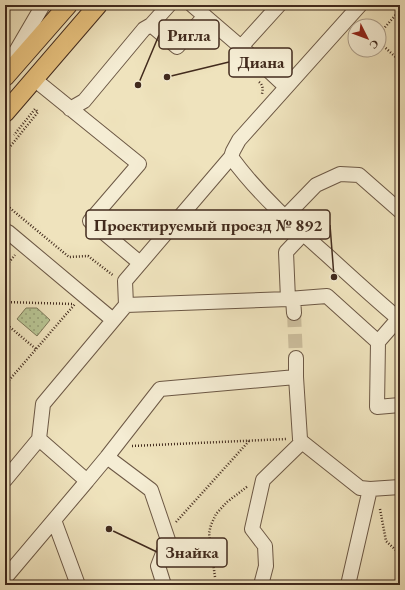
<svg xmlns="http://www.w3.org/2000/svg" width="405" height="590" font-family="'EB Garamond',serif">
  <defs>
    <pattern id="park-dots" width="8" height="8" patternUnits="userSpaceOnUse"><rect width="8" height="8" fill="#b7c493"/><path d="M2 2h.1M6 6h.1" fill="none" stroke="#969f77" stroke-width="1.8" stroke-linecap="round"/></pattern>
  </defs>
  <rect width="100%" height="100%" fill="#efe3bd"/>
  <filter id="stains"><feTurbulence type="fractalNoise" baseFrequency=".005" numOctaves="4"/><feColorMatrix values="0 0 0 0 .2 0 0 0 0 .09 0 0 0 0 .02 0 0 0 .5 -.17"/></filter>
  <radialGradient id="worn" r=".72"><stop offset=".6" stop-color="#630" stop-opacity="0"/><stop offset="1" stop-color="#630" stop-opacity=".3"/></radialGradient>
  <path fill="url(#park-dots)" stroke="#7c7758" d="M26,308H37L50,320L37,336L17,319Z"/>
  <g fill="none" stroke-linecap="round" stroke-linejoin="round">
    <path stroke="#ccbe9d" stroke-width="14" stroke-dasharray="14 7" stroke-linecap="butt" d="M294,313L296,358"/>
    <g stroke="#6c5845" stroke-width="16">
      <path id="minor" d="M192,5L270,72L286,87
        M151,25L177,47L205,16
        M241,47L279,5
        M8,65L43,5
        M34,79L139,164L90,221L140,263
        M70,109L84,101L144,29L151,25L169,5
        M231,157C258,194 293,225 327,255C351,277 375,299 400,320
        M285,217L316,185L340,174L359,175L400,211
        M8,232L113,320
        M293,298L294,313
        M288,299L286,252L303,234
        M126,305L288,299L327,296L378,342L377,407L400,405
        M378,342L398,319
        M296,358V377
        M39,439L87,481L107,457L160,389L296,377L300,439L302,442L360,488L370,489L400,487
        M107,457L151,490L168,540L158,566L164,585
        M5,480L39,439L43,404L126,305L125,281L231,157L233,151L239,140L360,5
        M54,520L78,585
        M5,578L87,481
        M261,585L266,566L265,546L252,529L263,480L302,442
        M348,585L370,489"/>
    </g>
    <g stroke="#412a1d" stroke-width="20">
      <path id="major" d="M5,77L68,5
        M5,113L98,5"/>
    </g>
    <path stroke="#412a1d" stroke-width="2.5" stroke-dasharray="1 2" stroke-linecap="butt" d="M379,34L400,10
      M379,42L400,61
      M259,82C263,85 263,89 262,94
      M5,144L6,143
      M5,153L38,112L35,109L14,135
      M5,204L69,257L88,256L114,276
      M5,267L15,255
      M5,302L73,304
      M5,323L36,349
      M5,385L75,304
      M132,446L286,439
      M380,509L386,541L400,554
      M176,522L249,441
      M215,577L209,533L211,525L216,514L227,502L248,486
      M397,585L400,582"/>
    <use href="#minor" stroke="#f5edd4" stroke-width="14"/>
    <use href="#major" stroke="#e8c27e" stroke-width="18"/>
  </g>
  <path fill="none" stroke="#412a1d" stroke-width="1.5" d="M138 85L159 35M167 77L229 62M334 277L330 225M109 529L157 552"/>
  <g fill="#412a1d" stroke="#f5edd4" stroke-width="1.5">
    <circle cx="138" cy="85" r="4"/>
    <circle cx="167" cy="77" r="4"/>
    <circle cx="334" cy="277" r="4"/>
    <circle cx="109" cy="529" r="4"/>
  </g>
  <g fill="#f5edd4" stroke="#412a1d" stroke-width="1.5">
    <rect x="159" y="20" width="60" height="29" rx="4"/>
    <rect x="229" y="48" width="63" height="29" rx="4"/>
    <rect x="86" y="210" width="244" height="29" rx="4"/>
    <rect x="157" y="538" width="70" height="29" rx="4"/>
  </g>
  <g font-size="17" text-anchor="middle" font-weight="bold" fill="#412a1d">
    <text x="189" y="41">Ригла</text>
    <text x="261" y="68">Диана</text>
    <text x="208" y="231">Проектируемый проезд № 892</text>
    <text x="192" y="558">Знайка</text>
  </g>
  <rect width="405" height="590" fill="none" stroke="#efe3bd" stroke-width="20"/>
  <rect x="6" y="6" width="393" height="578" fill="none" stroke="#412a1d" stroke-width="2"/>
  <rect x="10" y="10" width="385" height="570" fill="none" stroke="#412a1d"/>
  <g transform="translate(367 38) rotate(132)"><circle r="19" fill="#f5edd4" stroke="#ad9f8b"/>
  <path d="M0-3L7 15L0 10L-7 15Z" fill="#8f2418"/>
  <text y="-6" font-size="11" font-weight="bold" text-anchor="middle" fill="#412a1d">С</text>
  </g>
  <rect width="100%" height="100%" filter="url(#stains)"/>
  <rect width="100%" height="100%" fill="url(#worn)"/>
</svg>
